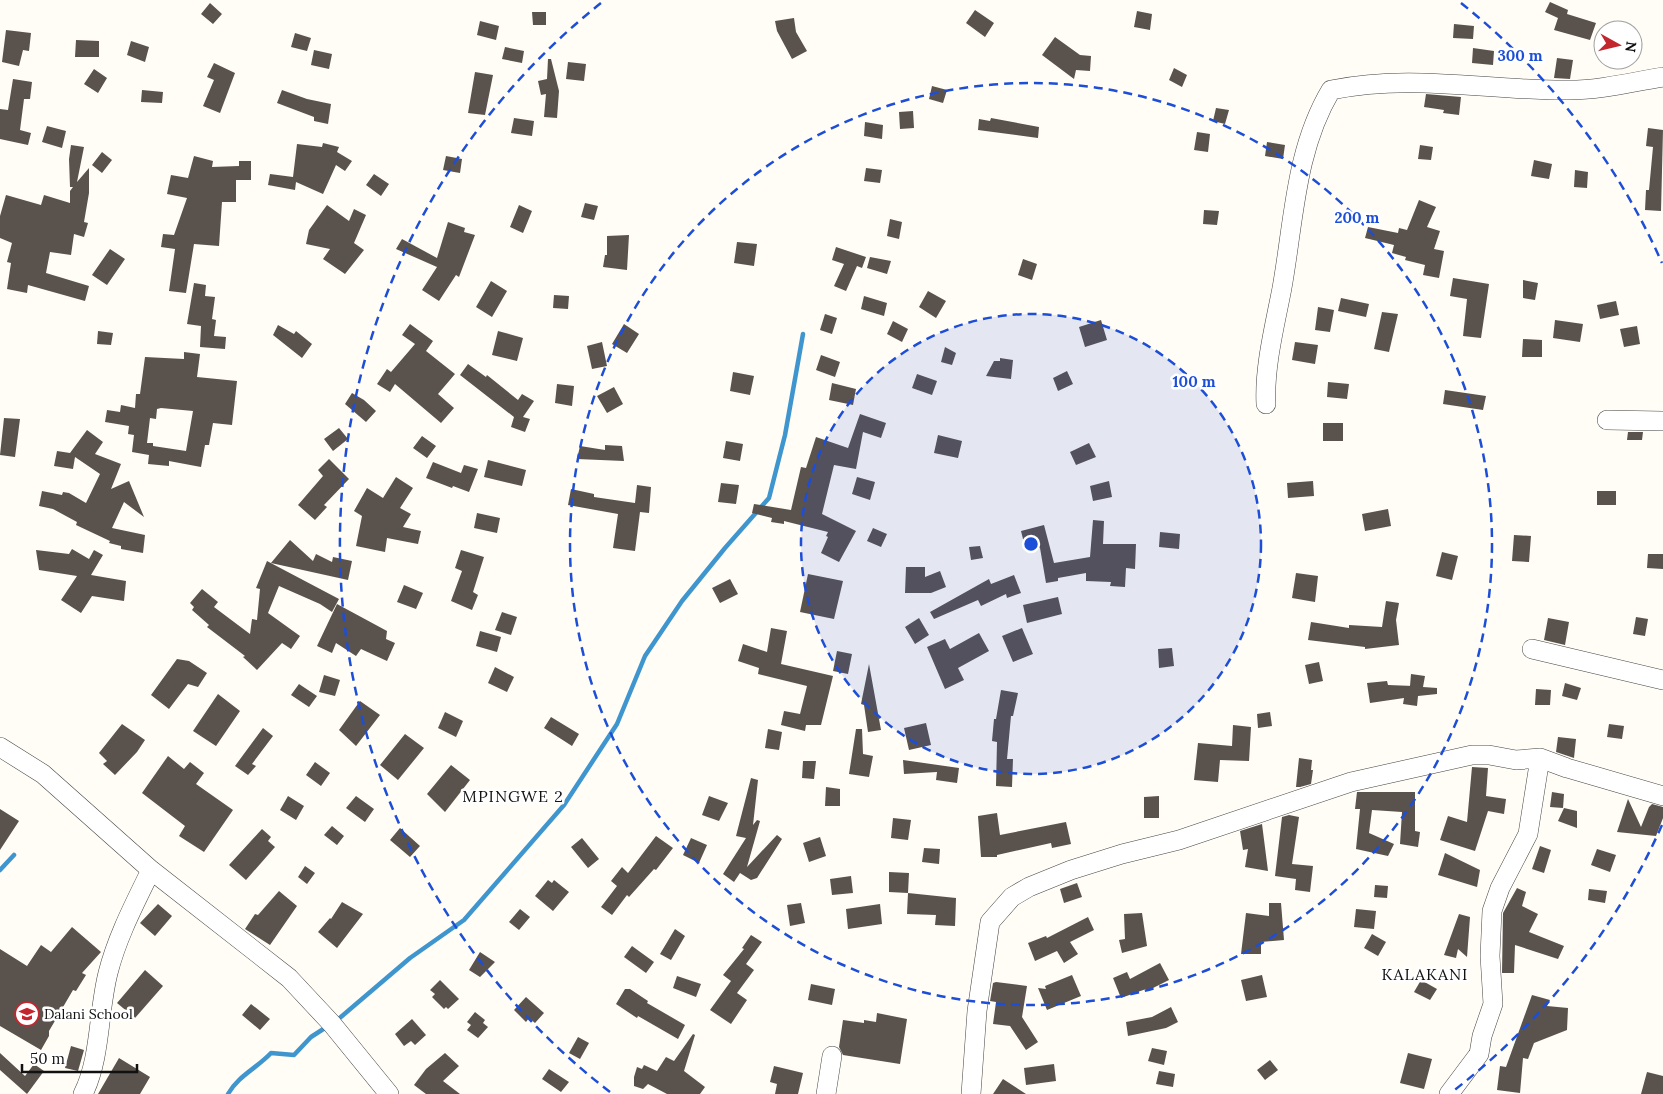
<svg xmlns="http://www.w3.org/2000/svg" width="1663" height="1094" font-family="Lora,serif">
  <rect width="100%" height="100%" fill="#fffdf5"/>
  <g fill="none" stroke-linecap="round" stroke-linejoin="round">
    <path stroke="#3f96cf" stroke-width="4.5" d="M0,870L14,855
      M335,1022L410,958L464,920L564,805L617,724L645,656L682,601L725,548L769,498L785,435L803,334
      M228,1094C238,1076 257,1068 271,1053L294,1055L311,1037L328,1026"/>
  </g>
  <path fill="#5a524d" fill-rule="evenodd" d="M1550,2L1568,10L1567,14L1596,23L1590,40L1554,30L1558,18L1545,12Z
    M210,3L222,14L213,24L201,14Z
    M975,10L994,23L985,37L966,23Z
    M1137,11L1152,14L1150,30L1134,27Z
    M532,12H546V25H533Z
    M794,18L796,32L807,51L792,59L777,31L775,21Z
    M480,21L499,26L496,40L477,35Z
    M1454,24L1474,26L1473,39L1453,38Z
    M6,30L31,33L29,51L23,50L19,66L2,62Z
    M295,33L311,38L307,51L291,47Z
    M1055,37L1080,55L1091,56L1090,71L1076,70L1074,79L1042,55Z
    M76,40L99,41V57H75Z
    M131,41L149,47L145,62L127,55Z
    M505,47L524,51L522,63L502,59Z
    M1473,48L1494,51L1493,65L1472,63Z
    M314,50L332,54L329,69L311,65Z
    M1557,58L1573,60L1570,79L1554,78Z
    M548,59H551L559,91L557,118L544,117L546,94L541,95L538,81L547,79Z
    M568,62L586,64L584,81L566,79Z
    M214,63L235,73L220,113L203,106L214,80L207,77Z
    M1174,68L1187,75L1182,87L1169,80Z
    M94,69L107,78L98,93L84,84Z
    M475,72L493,75L485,115L468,113Z
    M13,79L32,82L30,99H24L20,130L31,133L28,145L0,139V109L8,110Z
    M932,86L947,90L943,103L929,99Z
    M142,90L163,92L162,103L141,102Z
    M282,90L307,99L331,104L328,124L314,121V117L277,103Z
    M1426,94L1461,97L1459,115L1443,113L1444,110L1424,107Z
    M1216,108L1229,110L1225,124L1213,121Z
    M913,111L914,128L900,129L899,112Z
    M514,118L534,121L532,136L511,133Z
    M991,118L1039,127L1038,138L978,130L979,119L990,121Z
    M865,122L883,125L882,139L864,136Z
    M47,126L66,131L62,148L42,142Z
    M1648,128L1663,130L1661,211L1645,210L1646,190H1649L1653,147L1646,146Z
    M1197,132L1210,134L1208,152L1194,150Z
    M1267,142L1285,145L1283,159L1265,156Z
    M323,143L339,147L337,152L352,161L345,171L336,165L323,194L296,182L295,190L268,185L270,174L293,177L297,144L322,147Z
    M71,145L84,147L77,182L89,168V193L84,222L88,223L84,237L74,234L71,255L50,252L46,273L89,286L85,301L28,285L27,293L7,289L11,263L7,262L12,243L0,238V216L6,195L41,205L44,195L70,203V191L73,187H70L69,159Z
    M1420,145L1433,147L1431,160L1418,159Z
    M102,152L112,160L102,173L92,165Z
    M194,156L213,161L212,167L239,166V161H251V180H236V202H222L219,246L194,244L186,293L169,291L175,249L161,247L163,234L174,235L187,198L167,194L171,175L188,178Z
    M446,156L462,159L460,173L443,170Z
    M1534,160L1552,164L1549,179L1531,176Z
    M866,168L882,170L880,183L864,181Z
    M1575,170L1588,172L1587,188L1574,187Z
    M374,174L389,184L381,196L366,185Z
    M1419,200L1436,207L1427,227L1440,231L1434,249L1444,251L1439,278L1423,275L1425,265L1405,260L1406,257L1392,253L1394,245L1365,238L1368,227L1398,233L1399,228L1407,230Z
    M585,203L598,206L594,220L581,217Z
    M327,205L349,221L354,209L366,215L354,243L364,250L345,274L323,259L330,249L306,244L309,230Z
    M519,205L532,211L523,233L510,227Z
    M1204,210L1219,211L1217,225L1203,224Z
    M890,219L902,222L899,239L887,236Z
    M448,222L465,228L464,232L475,235L459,277L456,275L439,301L422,290L437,267L396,249L402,239L437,258Z
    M629,235L627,270L603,267L605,255H607V236Z
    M737,242L757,244L754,266L734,263Z
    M836,247L866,257L862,268L857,266L846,291L834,286L844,264L832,260Z
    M110,249L125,259L107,285L92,275Z
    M870,257L891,261L887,274L867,268Z
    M1023,259L1037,264L1032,280L1018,275Z
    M1453,278L1489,284L1481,338L1463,336L1467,299L1450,296Z
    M1523,280L1538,283L1535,300L1523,298Z
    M491,281L507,291L492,317L476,307Z
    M194,283L206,285L205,296L215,297L212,319L216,320L214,336L226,337L225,349L200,347L201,326L187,324Z
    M928,291L946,301L936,318L919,307Z
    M554,295L569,296L568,309L553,308Z
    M864,296L887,303L884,316L861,309Z
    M1341,298L1369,304L1366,317L1338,311Z
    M1616,301L1619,315L1600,319L1597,305Z
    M1318,307L1334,310L1330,332L1315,330Z
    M1382,312L1398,314L1389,352L1374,349Z
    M825,314L837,318L832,334L820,330Z
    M1101,320L1107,340L1085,347L1079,327Z
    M1555,320L1583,324L1580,342L1553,338Z
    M893,321L908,329L902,342L887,334Z
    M410,324L433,341L426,351L455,374L438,394L454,408L441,423L395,384L390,392L377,384L387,369L391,372L415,344L402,335Z
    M624,324L639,334L627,353L612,344Z
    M278,325L294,334L296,331L312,344L302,358L273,335Z
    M1637,326L1640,344L1624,347L1620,329Z
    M98,331L113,333L111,345L97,344Z
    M498,331L523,338L517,361L492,355Z
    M1523,339L1542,340V357H1522Z
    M602,342L607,366L592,369L587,346Z
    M1295,342L1318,345L1315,364L1292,360Z
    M945,347L956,353L952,365L941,362Z
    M184,352L200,354L197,377L237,381L232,425L213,423L209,445H205L201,467L169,461V466L148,464L149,455L132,452L134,435L128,434L129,426L105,422L107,410L120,412L121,405L135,408L136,394H140L145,357L184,359ZM161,408L193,411L186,451L153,446V443H147L150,418L156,419L157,409Z
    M821,355L840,362L835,377L816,370Z
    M1000,358L1013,360L1011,379L986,376L994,361H1000Z
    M468,364L486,377L487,375L518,400L522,394L534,401L523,417L530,419L525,432L511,427L514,417L460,375Z
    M1067,371L1073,384L1058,391L1053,378Z
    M733,372L754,376L750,395L730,391Z
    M917,374L937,381L932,395L912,388Z
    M1328,382L1349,384L1347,399L1327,397Z
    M832,383L856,389L853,405L829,400Z
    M557,384L574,386L572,406L555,403Z
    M614,387L623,404L607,413L597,396Z
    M1445,390L1486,396L1483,410L1443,404Z
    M352,393L364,400L376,411L366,422L345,404Z
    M860,414L886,423L881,438L863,432L856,469L834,465L822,514L856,531L839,562L821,553L828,537L826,536L828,532L784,521V524L771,522L772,518L752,513L754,504L791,510L801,467L806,468L816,437L848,448Z
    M4,418L20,419L15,457L0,455Z
    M1323,423H1343V441H1323Z
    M339,428L348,439L333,451L324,439Z
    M87,430L103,442L95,454L121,464L111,489L129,481L144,517L124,502L112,528L145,535L143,553L121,549V546L109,543L110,541L76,525L77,522L53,509L39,506L42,491L62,495L63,492L69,493L86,503L100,474L75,457L73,469L54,466L57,451L70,453Z
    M1628,432H1643L1642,440H1627Z
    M938,435L962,441L958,458L934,453Z
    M422,436L436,446L427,458L413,448Z
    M726,441L743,444L740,461L723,458Z
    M1089,443L1096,457L1076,465L1070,452Z
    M605,445L622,446L624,461L577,459L580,446L605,450Z
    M329,459L349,479L324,505L327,507L315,520L298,505L323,476L318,470Z
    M488,460L526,470L522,486L484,477Z
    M433,462L461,473L464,465L478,469L469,492L453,486L452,488L426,478Z
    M396,477L413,488L400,508L411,514L403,527L421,531L418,544L387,538L385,552L356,546L362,516L354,511L367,488L383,498Z
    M857,477L875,482L870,500L852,494Z
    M1109,481L1112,497L1093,501L1090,486Z
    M1313,481L1314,496L1288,498L1287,483Z
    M721,483L739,485L736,504L718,502Z
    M637,485L651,487L649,513L640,512L635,551L613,548L618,514L568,505L571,489L594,494V497L635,503Z
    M1597,491H1616V505H1597Z
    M1388,509L1391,526L1365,531L1362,514Z
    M477,513L500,518L497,533L474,528Z
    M1093,520L1104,521L1103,544H1136L1135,569L1126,568L1125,587L1110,586L1111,582L1086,581V573L1058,578V581L1046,583L1040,548L1026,551L1021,531L1044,525L1054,563L1090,557Z
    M873,528L887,534L881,547L867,541Z
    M1160,532L1180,534L1179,549L1159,547Z
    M1514,535L1531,536L1529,562L1512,561Z
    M290,540L313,561L316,554L332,562L333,557L352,561L348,580L271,563Z
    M980,546L983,558L971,560L969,547Z
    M72,549L89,559L94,550L103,555L91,575L126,581L124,601L92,596L81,613L61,600L77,576L39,570L36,550L69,554Z
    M461,550L484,557L473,592L478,595L472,610L451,601L462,571L455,568Z
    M1442,552L1458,556L1452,580L1436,576Z
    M1648,554H1663V569L1647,568Z
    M267,561L339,599L332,612L320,604L279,586L268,613L300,636L291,649L282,643L257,670L243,657L245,656L207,627L209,625L192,610L194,607L190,603L202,589L218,602L214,607L250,634L252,619L257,620L260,589L256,588Z
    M906,567H925V577L940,571L946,587L931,593H905Z
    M1296,573L1318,576L1315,602L1292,598Z
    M808,574L843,581L834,619L800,612Z
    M1014,575L1021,593L1007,598L1006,594L981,606L978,600L934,619L930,612L989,579L991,584Z
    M730,579L738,594L720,603L712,588Z
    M404,585L423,593L416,609L397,602Z
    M1058,597L1062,614L1027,623L1023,605Z
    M1386,601L1399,603L1396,620L1399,645L1365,649V647L1308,640L1311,622L1349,628V625L1382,627Z
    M337,604L387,631L386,639L395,643L387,661L361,649L356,656L336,643L332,653L317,646Z
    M502,612L517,617L511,635L495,630Z
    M1636,617L1648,619L1645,636L1633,634Z
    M919,618L929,635L915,644L905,627Z
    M1548,618L1569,622L1565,645L1544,640Z
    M771,628L787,631L781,664L833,676L821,725H806L805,731L781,725L784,711L800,714L807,686L758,674L759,668L738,661L743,644L767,652Z
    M1022,628L1033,654L1013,662L1002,636Z
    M480,631L501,637L497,652L476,646Z
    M979,633L989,651L958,668L964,680L945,689L927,647L945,639L950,649Z
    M1172,648L1174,666L1159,668L1158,649Z
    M837,651L852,654L848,674L833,671Z
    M177,659L189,661L207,673L198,687L188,684L169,709L151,695Z
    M1319,662L1323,681L1309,684L1305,665Z
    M869,664L881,730L868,732L864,705L861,704Z
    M495,667L514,677L507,692L488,683Z
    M1411,674L1425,676L1423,687L1437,688V694L1418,696L1417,706L1403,704L1404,698L1370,703L1367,683L1387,681L1388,685L1413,686H1410Z
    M324,675L340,680L335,696L319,692Z
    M1565,683L1581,688L1577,700L1562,696Z
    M299,684L317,696L309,707L291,695Z
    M1536,689L1551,690L1550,705H1535Z
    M1001,690L1018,693L1013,716H1011L1007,759H1013L1012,787L996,786L997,742L992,741L994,719H996Z
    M218,694L240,711L216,746L193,731Z
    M360,701L380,715L356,746L339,730Z
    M445,712L463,721L456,737L438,728Z
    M1270,712L1272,726L1258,728L1257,714Z
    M551,717L579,734L572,746L544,728Z
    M926,723L931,745L909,750L904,728Z
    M122,724L145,740L137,752L115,775L103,764L107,761L99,753Z
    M1609,724L1624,726L1622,739L1607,737Z
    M1233,725L1251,727L1249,761L1220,760L1218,782L1194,780L1198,743L1232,746Z
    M263,728L273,736L252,764L256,766L248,775L235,766Z
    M768,729L782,732L779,750L765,748Z
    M856,729H862L863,754L873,756L869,777L849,774Z
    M405,734L424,748L398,780L380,765Z
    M1558,737L1576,739L1574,758L1556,752Z
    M168,756L184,769L190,762L204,773L196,784L233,810L204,852L179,836L185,826L142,793Z
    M1299,758L1312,760L1311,770H1313L1311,784L1300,787H1296Z
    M903,760L959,768L957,783L936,780L937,772L904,774Z
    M803,761H816L814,779L802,778Z
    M315,762L330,773L321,786L306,775Z
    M451,765L470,780L445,812L427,794Z
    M1472,767L1488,768L1486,796L1506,799L1504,814L1488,811L1475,851L1440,840L1448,816L1467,822Z
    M751,778L758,780L753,825L757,820L760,821L747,867L777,835L782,839L757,878L751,880L740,873L734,882L723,874L746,838L736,836Z
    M826,787L840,789V806H825Z
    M1357,792H1415V831L1420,832L1418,847L1400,844L1402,812L1372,810L1369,833L1394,844L1388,856L1356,849L1360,809H1355Z
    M1552,792L1564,794L1563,808L1550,807Z
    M288,796L304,806L296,820L280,810Z
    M356,796L374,809L365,822L346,808Z
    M709,796L728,803L719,821L702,815Z
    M1159,796V818H1144V797Z
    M1628,799L1641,827L1649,807L1652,804L1663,807V818L1656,836L1617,832Z
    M1564,808L1577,811V828L1558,821Z
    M0,809L19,821L0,850Z
    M997,813L1000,835L1066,822L1071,844L1052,848L1051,843L997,855V857H981L978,816Z
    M1289,815L1299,817L1292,864L1313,866L1310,892L1295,890L1296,879L1275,876L1282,817Z
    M893,818L911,820L908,840L891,838Z
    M1262,824L1268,871L1245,867L1248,849L1243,850L1240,831Z
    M332,826L344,836L337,845L324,835Z
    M400,828L420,846L410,857L390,840Z
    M262,829L271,837L268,841L275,847L246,880L229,865Z
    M656,836L673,848L656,870L654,869L629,897L627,895L612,915L601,907L617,886L611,881L622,867L628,873Z
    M820,837L826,856L809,862L803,843Z
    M582,838L599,859L588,868L571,847Z
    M691,838L707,845L699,863L683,855Z
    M1540,846L1551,850L1544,873L1532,869Z
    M924,848L940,849L939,864L922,862Z
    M1597,849L1616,855L1610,872L1591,865Z
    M1445,853L1480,870L1477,887L1438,875Z
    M305,866L315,873L307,884L298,877Z
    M889,872L909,873L908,893L889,892Z
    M851,876L853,893L832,895L830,879Z
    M548,880L552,883L554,880L569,892L553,911L535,896Z
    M1077,883L1082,897L1064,903L1060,889Z
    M1375,885L1388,886L1387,898L1374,897Z
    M1517,888L1526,892L1522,906L1538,914L1529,932L1564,946L1558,959L1515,945L1514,973H1502L1503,913Z
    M1589,889L1607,891L1605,903L1588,900Z
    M279,891L297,906L270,945L245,929L255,914L258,915Z
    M908,893L956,898L955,926L935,925L936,915L907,914Z
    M342,902L363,914L337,948L318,932L330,918L331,919Z
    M801,903L805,923L790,926L787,905Z
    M1269,903H1281L1284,940L1261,942V954H1241L1246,913L1269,916Z
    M158,904L172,916L155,936L140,923Z
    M880,904L882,924L848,929L846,909Z
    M520,909L530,917L519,930L509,922Z
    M1356,909L1376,911L1374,929L1354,927Z
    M1142,913L1147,946L1122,953L1119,940L1125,939L1124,914Z
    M1459,914L1470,917L1467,957L1458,949L1456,958L1444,955Z
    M1088,917L1094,930L1070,942L1078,954L1064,963L1057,951L1035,961L1028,943L1046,936L1047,938Z
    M72,927L101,952L82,973L86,975L76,991L73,990L49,1031V1036L41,1050L0,1026V949L27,966L41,945L51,952Z
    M675,929L685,936L671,960L660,954Z
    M1372,934L1386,942L1378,956L1364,948Z
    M751,935L762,942L746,964L754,970L737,993L747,1000L731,1024L710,1010L731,981L723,975L744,949L742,948Z
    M632,946L654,962L646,973L624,957Z
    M480,952L495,962L480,977L469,970Z
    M1160,963L1169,980L1147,991L1146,989L1121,998L1113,978L1127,972L1130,979Z
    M145,970L163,986L135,1018L117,1003Z
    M1072,975L1081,996L1047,1010L1038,988L1046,989L1045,986Z
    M1262,975L1267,997L1246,1001L1241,980Z
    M677,976L701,984L696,997L673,988Z
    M440,980L459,999L448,1009L446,1007L444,1009L432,997L435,994L430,990Z
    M1421,980L1437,989L1430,1000L1414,992Z
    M996,982L1027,986L1022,1017L1038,1042L1026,1050L1010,1026L993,1024L996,1002L990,1001L993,983Z
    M811,984L835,989L832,1005L808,1000Z
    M625,989H630L648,1001L647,1003L685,1025L678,1039L638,1016L637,1018L616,1004Z
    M1532,995L1550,1000L1547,1006L1568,1008L1567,1030L1534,1043L1528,1059L1523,1058L1520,1093L1497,1090L1500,1066L1506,1067Z
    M526,997L544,1013L535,1023L529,1018L526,1022L514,1010Z
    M251,1004L270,1019L260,1030L242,1015Z
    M1171,1007L1178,1022L1166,1028L1128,1036L1126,1022L1152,1017Z
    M475,1012L485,1020L483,1023L488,1027L478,1038L467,1030L471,1025L467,1022Z
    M877,1013L907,1019L900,1064L843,1055L839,1047L843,1020L864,1023V1020L876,1022Z
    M412,1019L426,1035L415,1045L411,1041L404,1046L395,1034Z
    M693,1034L695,1035L684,1071L705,1087L700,1094H667L648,1084L643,1089L634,1086V1077L637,1067L642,1069L644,1065L657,1071L666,1057L674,1061Z
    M578,1037L589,1043L580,1059L569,1053Z
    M71,1046L84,1050L78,1071L65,1068Z
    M1152,1048L1167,1051L1164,1065L1148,1061Z
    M0,1053L25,1076L34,1064L44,1071L27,1094L0,1070Z
    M445,1053L459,1066L443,1081L460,1094H426L414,1085L426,1069Z
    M1408,1053L1432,1059L1424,1089L1400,1083Z
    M119,1058L150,1077L140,1094H98Z
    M1270,1060L1278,1070L1265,1080L1257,1070Z
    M1054,1064L1056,1081L1026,1085L1024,1068Z
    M774,1066L803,1073L798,1094H775L777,1084L770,1082Z
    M549,1069L569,1082L561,1092L542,1079Z
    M1159,1071L1175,1074L1173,1087L1156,1084Z
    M1647,1072L1663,1076V1094H1641Z
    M1003,1079L1026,1094H993Z"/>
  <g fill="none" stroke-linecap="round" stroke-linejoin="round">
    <g stroke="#444" stroke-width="20">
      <path id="minor" d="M1266,404C1264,367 1275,325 1282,288C1294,221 1295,150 1331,90C1413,73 1487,91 1569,90C1601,90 1632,82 1663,77
        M1607,420L1663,421
        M1532,649L1663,680
        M0,747L43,774L151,870L289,978L332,1024L389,1094
        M83,1094C101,1058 98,1012 108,973C117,937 135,903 151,870
        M826,1094L832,1056
        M971,1094L977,1011L990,922L1012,897L1029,887L1071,870L1122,854L1179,840L1351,782L1472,755H1489L1516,760L1540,758L1567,768L1663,796
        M1449,1094L1479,1054L1482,1036L1493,1004L1490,956L1492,911L1500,888L1528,834L1540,758"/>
    </g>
    <use href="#minor" stroke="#fff" stroke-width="19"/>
  </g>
  <circle cx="1031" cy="544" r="230" fill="#1d4ed8" fill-opacity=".12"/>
  <g fill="none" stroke="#1d4ed8" stroke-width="2.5" stroke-dasharray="9 6">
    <circle cx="1031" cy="544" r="230"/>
    <circle cx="1031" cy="544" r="461"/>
    <path d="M1662 825A691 691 0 0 1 1452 1092M610 1092A691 691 0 0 1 601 3M1461 3A691 691 0 0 1 1662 263"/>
  </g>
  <defs>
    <g id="school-ring" transform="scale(1.25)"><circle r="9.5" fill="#fff" stroke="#c4262e" stroke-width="1.5"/><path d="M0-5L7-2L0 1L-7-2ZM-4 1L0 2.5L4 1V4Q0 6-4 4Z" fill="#c4262e"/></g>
  </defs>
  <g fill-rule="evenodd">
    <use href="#school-ring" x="27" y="1014"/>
  </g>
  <g text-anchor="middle" stroke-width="5" stroke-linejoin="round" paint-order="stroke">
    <g font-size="14" fill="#111" stroke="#fff" text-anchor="start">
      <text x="44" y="1019">Dalani School</text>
    </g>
    <g font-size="16" letter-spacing="1" fill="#111" stroke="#fff">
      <text x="513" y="802">MPINGWE 2</text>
      <text x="1425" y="980">KALAKANI</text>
    </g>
  </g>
  <circle cx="1031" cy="544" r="8" fill="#1d4ed8" stroke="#fff" stroke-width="2.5"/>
  <g font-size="15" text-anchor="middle" font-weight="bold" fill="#1d4ed8" stroke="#fff" stroke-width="5" stroke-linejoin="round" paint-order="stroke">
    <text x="1520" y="61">300 m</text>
    <text x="1357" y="223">200 m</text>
    <text x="1194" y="387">100 m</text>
  </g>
  <g transform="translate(1618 45) rotate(98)"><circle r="24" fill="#ffffff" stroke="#a0a0a0"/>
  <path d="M0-4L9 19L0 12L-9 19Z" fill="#c4262e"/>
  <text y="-8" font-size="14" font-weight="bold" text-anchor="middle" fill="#111111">N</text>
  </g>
  <path d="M22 1064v8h115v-8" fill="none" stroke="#111111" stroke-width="2.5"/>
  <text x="30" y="1064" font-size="15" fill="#111111" stroke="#ffffff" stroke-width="4" paint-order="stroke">50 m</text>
</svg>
